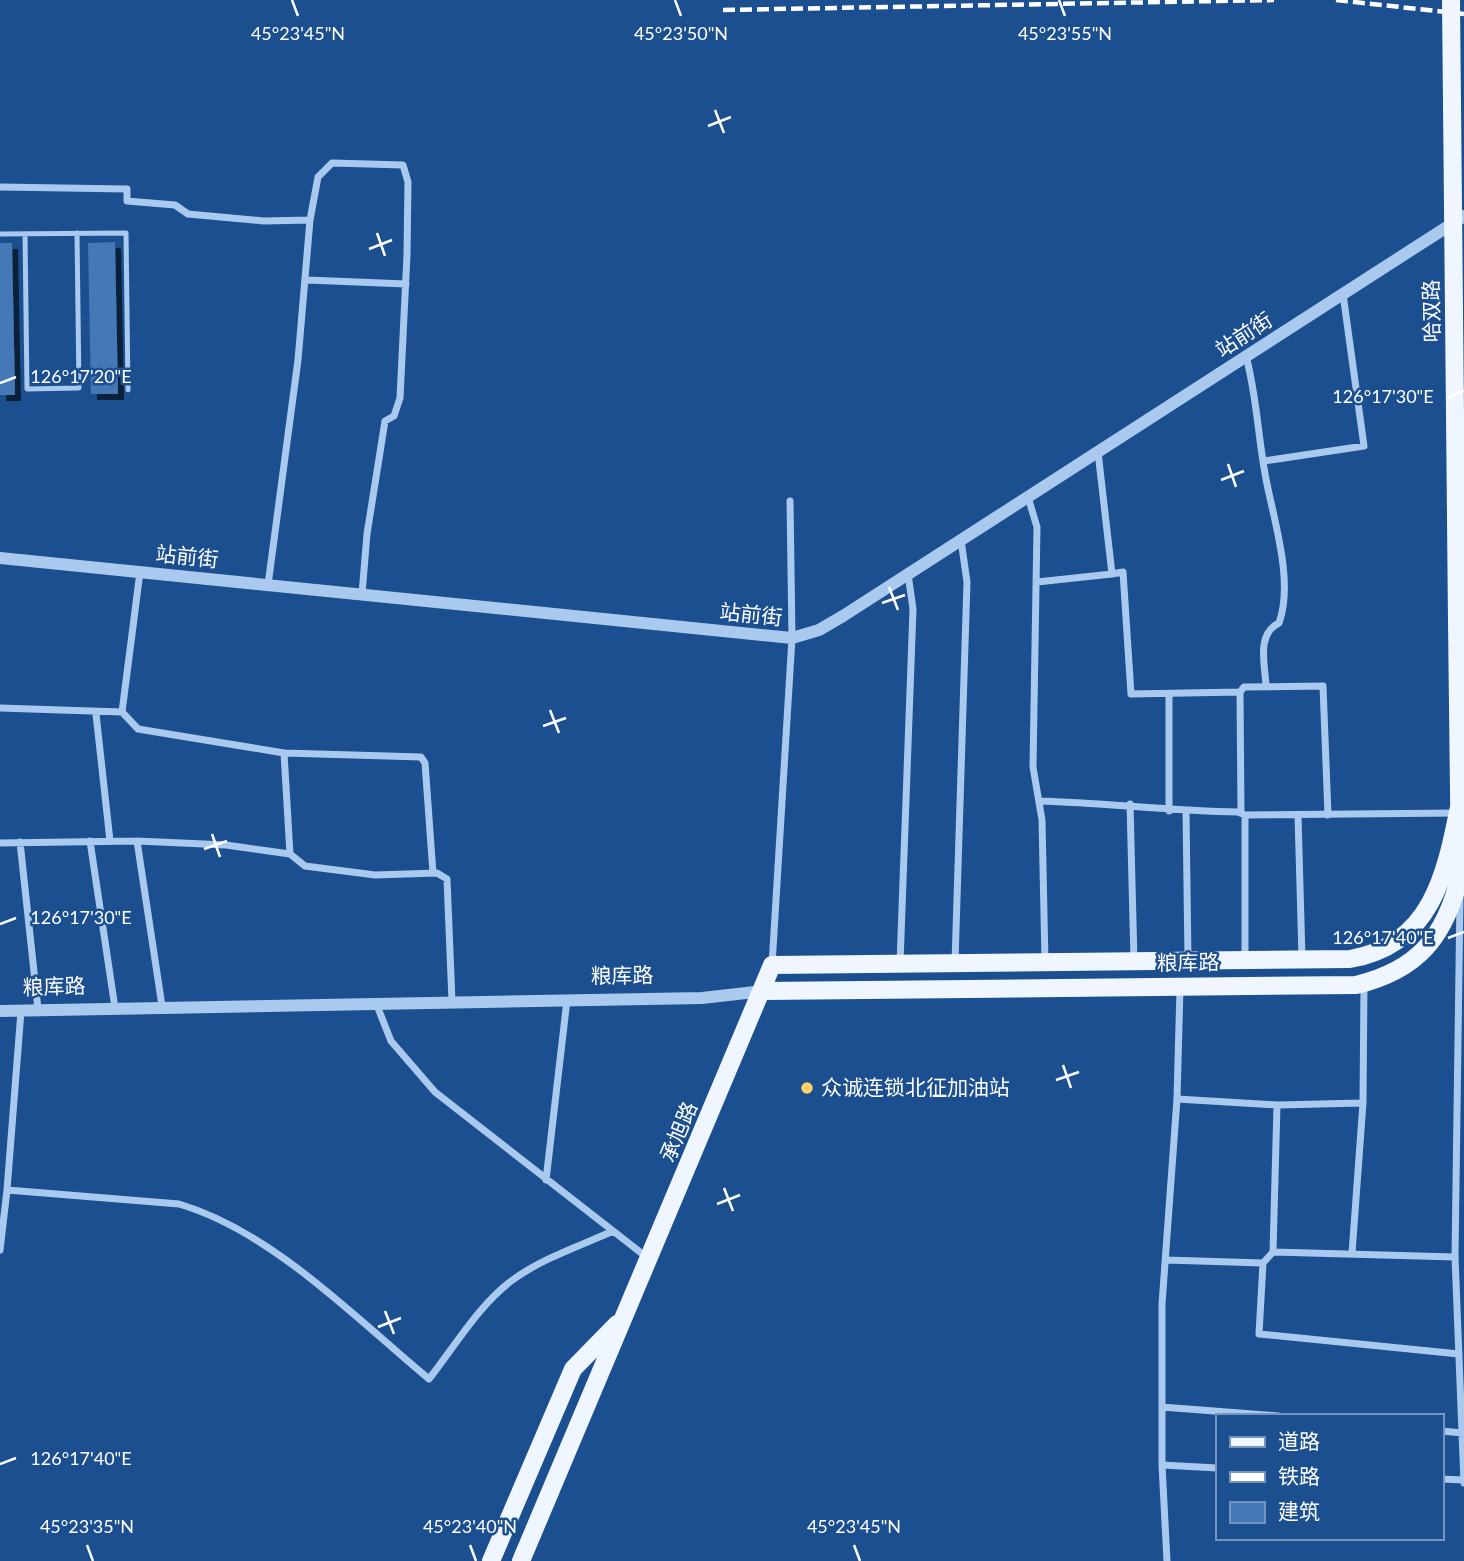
<svg xmlns="http://www.w3.org/2000/svg" width="1464" height="1561" font-family="Lato,'Noto Sans SC',sans-serif">
  <defs>
    <filter id="shadow"><feDropShadow dx="6" dy="6" stdDeviation="0" flood-color="#0009"/></filter>
  </defs>
  <rect width="100%" height="100%" fill="#1b4f8f"/>
  <path fill="#4478b7" filter="url(#shadow)" d="M115,242L118,394H91L88,243Z
    M0,243H12L15,395H0Z"/>
  <g fill="none" stroke-linecap="round" stroke-linejoin="round">
    <path stroke="#a9c9ee" stroke-width="5" d="M0,234L126,233L128,390
      M25,234L27,389L79,388L77,233"/>
    <path stroke="#a9c9ee" stroke-width="7" d="M0,187L127,189V201L175,205L188,214L264,221L310,220L298,360L268,585
      M310,220L318,177L332,163L403,165L408,182L407,255L400,398L394,416L385,421L367,534L362,594
      M307,280L406,284
      M1246,356C1257,397 1258,438 1266,479C1274,521 1294,582 1279,623C1256,634 1265,664 1266,686
      M1098,452L1112,574L1123,572L1131,694L1240,692
      M1264,461L1364,446L1343,294
      M1028,497L1037,527L1033,767L1042,820L1045,962
      M1037,582L1112,574
      M0,708L122,712L140,572
      M122,712L138,729L284,753
      M96,714L110,841
      M1040,801C1106,803 1171,811 1238,812L1245,815L1457,813
      M1130,804L1134,961
      M1169,811V694
      M1186,811L1188,960
      M1241,813L1240,692L1244,687L1323,686L1328,815
      M1245,815V960
      M1298,815L1302,958
      M90,841L115,1008
      M137,841L162,1006
      M20,842L38,1009
      M0,843L137,841L226,845L290,854L305,866L375,875L437,873L447,879L452,1001
      M290,854L284,753L421,757L425,763L433,873
      M1460,897L1455,1257L1464,1483
      M955,962L967,582L961,540
      M900,963L913,609L908,574
      M772,965L792,638L790,501
      M376,1003L391,1041L435,1092L649,1259
      M21,1011L7,1190L179,1204C273,1232 354,1317 429,1379C455,1346 480,1303 514,1279C543,1258 580,1246 613,1231
      M1177,1099L1277,1105L1363,1103
      M546,1180L567,1000
      M0,1250L7,1190
      M1273,1252L1277,1105
      M1352,1253L1363,1103L1364,984
      M1166,1260L1263,1263L1273,1252L1455,1257
      M1263,1263L1259,1334L1459,1354
      M1162,1407L1278,1416
      M1441,1431L1463,1433
      M1162,1465L1217,1468
      M1441,1479L1464,1480
      M1167,1561L1162,1465V1304L1177,1099L1180,988"/>
    <path stroke="#a9c9ee" stroke-width="12" d="M0,558L792,638L819,630L843,616L1464,216
      M0,1011L702,998L764,991"/>
    <path stroke="#f0f6ff" stroke-width="18" d="M764,991L1356,985C1419,970 1445,936 1460,876L1457,622
      M491,1561L573,1369L617,1324
      M521,1561L772,965L1350,959C1433,945 1446,872 1460,802"/>
    <path stroke="#fff" stroke-width="4.5" stroke-dasharray="12 5" stroke-linecap="butt" d="M1336,0L1464,14
      M723,10L1274,0"/>
    <path stroke="#f0f6ff" stroke-width="18" d="M1451,0L1457,622"/>
  </g>
  <path fill="none" stroke="#fff" stroke-width="2.5" d="M292,0L298,16M675,0L681,16M1059,0L1065,16M715,110L724,133M708,126L731,117M377,233L385,256M369,249L392,240M0,383L16,377M1448,397L1464,391M1228,464L1236,487M1221,480L1244,471M889,587L898,610M882,603L905,595M550,710L559,733M543,726L566,718M212,834L220,857M204,849L227,841M0,924L16,918M1448,938L1464,932M1063,1065L1071,1088M1056,1080L1079,1072M724,1188L733,1211M717,1204L740,1195M385,1311L394,1334M378,1327L401,1318M0,1464L16,1458M87,1545L93,1561M470,1545L476,1561M854,1545L860,1561"/>
  <circle fill="#ffd166" stroke="#1b4f8f" stroke-width="2.5" cx="807" cy="1088" r="7"/>
  <g text-anchor="middle" stroke-width="5" stroke-linejoin="round" paint-order="stroke">
    <g font-size="21" fill="#fff" stroke="#1b4f8f">
      <text transform="translate(1432 311) rotate(-91)" y="7">哈双路</text>
      <text transform="translate(1244 335) rotate(-33)" y="7">站前街</text>
      <text transform="translate(187 557) rotate(6)" y="7">站前街</text>
      <text transform="translate(751 615) rotate(6)" y="7">站前街</text>
      <text transform="translate(1188 963) rotate(-1)" y="7">粮库路</text>
      <text transform="translate(622 976) rotate(-1)" y="7">粮库路</text>
      <text transform="translate(54 987) rotate(-2)" y="7">粮库路</text>
      <text transform="translate(679 1132) rotate(-67)" y="7">承旭路</text>
    </g>
    <g font-size="21" fill="#fff" stroke="#1b4f8f" text-anchor="start">
      <text x="821" y="1095">众诚连锁北征加油站</text>
    </g>
  </g>
  <g font-size="18" text-anchor="middle" fill="#fff" stroke="#1b4f8f" stroke-width="5" stroke-linejoin="round" paint-order="stroke">
    <text x="298" y="40">45°23'45"N</text>
    <text x="681" y="40">45°23'50"N</text>
    <text x="1065" y="40">45°23'55"N</text>
    <text x="81" y="383">126°17'20"E</text>
    <text x="1383" y="403">126°17'30"E</text>
    <text x="81" y="924">126°17'30"E</text>
    <text x="1383" y="944">126°17'40"E</text>
    <text x="81" y="1465">126°17'40"E</text>
    <text x="87" y="1533">45°23'35"N</text>
    <text x="470" y="1533">45°23'40"N</text>
    <text x="854" y="1533">45°23'45"N</text>
  </g>
  <rect x="1216" y="1414" width="228" height="126" fill="#1b4f8f" stroke="#7695bc" stroke-width="2"/>
  <rect x="1230" y="1437" width="35" height="10" fill="#f0f6ff" stroke="#7695bc" stroke-width="2"/>
  <text x="1278" y="1449" font-size="21" fill="#ffffff">道路</text>
  <rect x="1230" y="1472" width="35" height="10" fill="#ffffff" stroke="#7695bc" stroke-width="2"/>
  <text x="1278" y="1484" font-size="21" fill="#ffffff">铁路</text>
  <rect x="1230" y="1502" width="35" height="21" fill="#4478b7" stroke="#7695bc" stroke-width="2"/>
  <text x="1278" y="1519" font-size="21" fill="#ffffff">建筑</text>
</svg>
